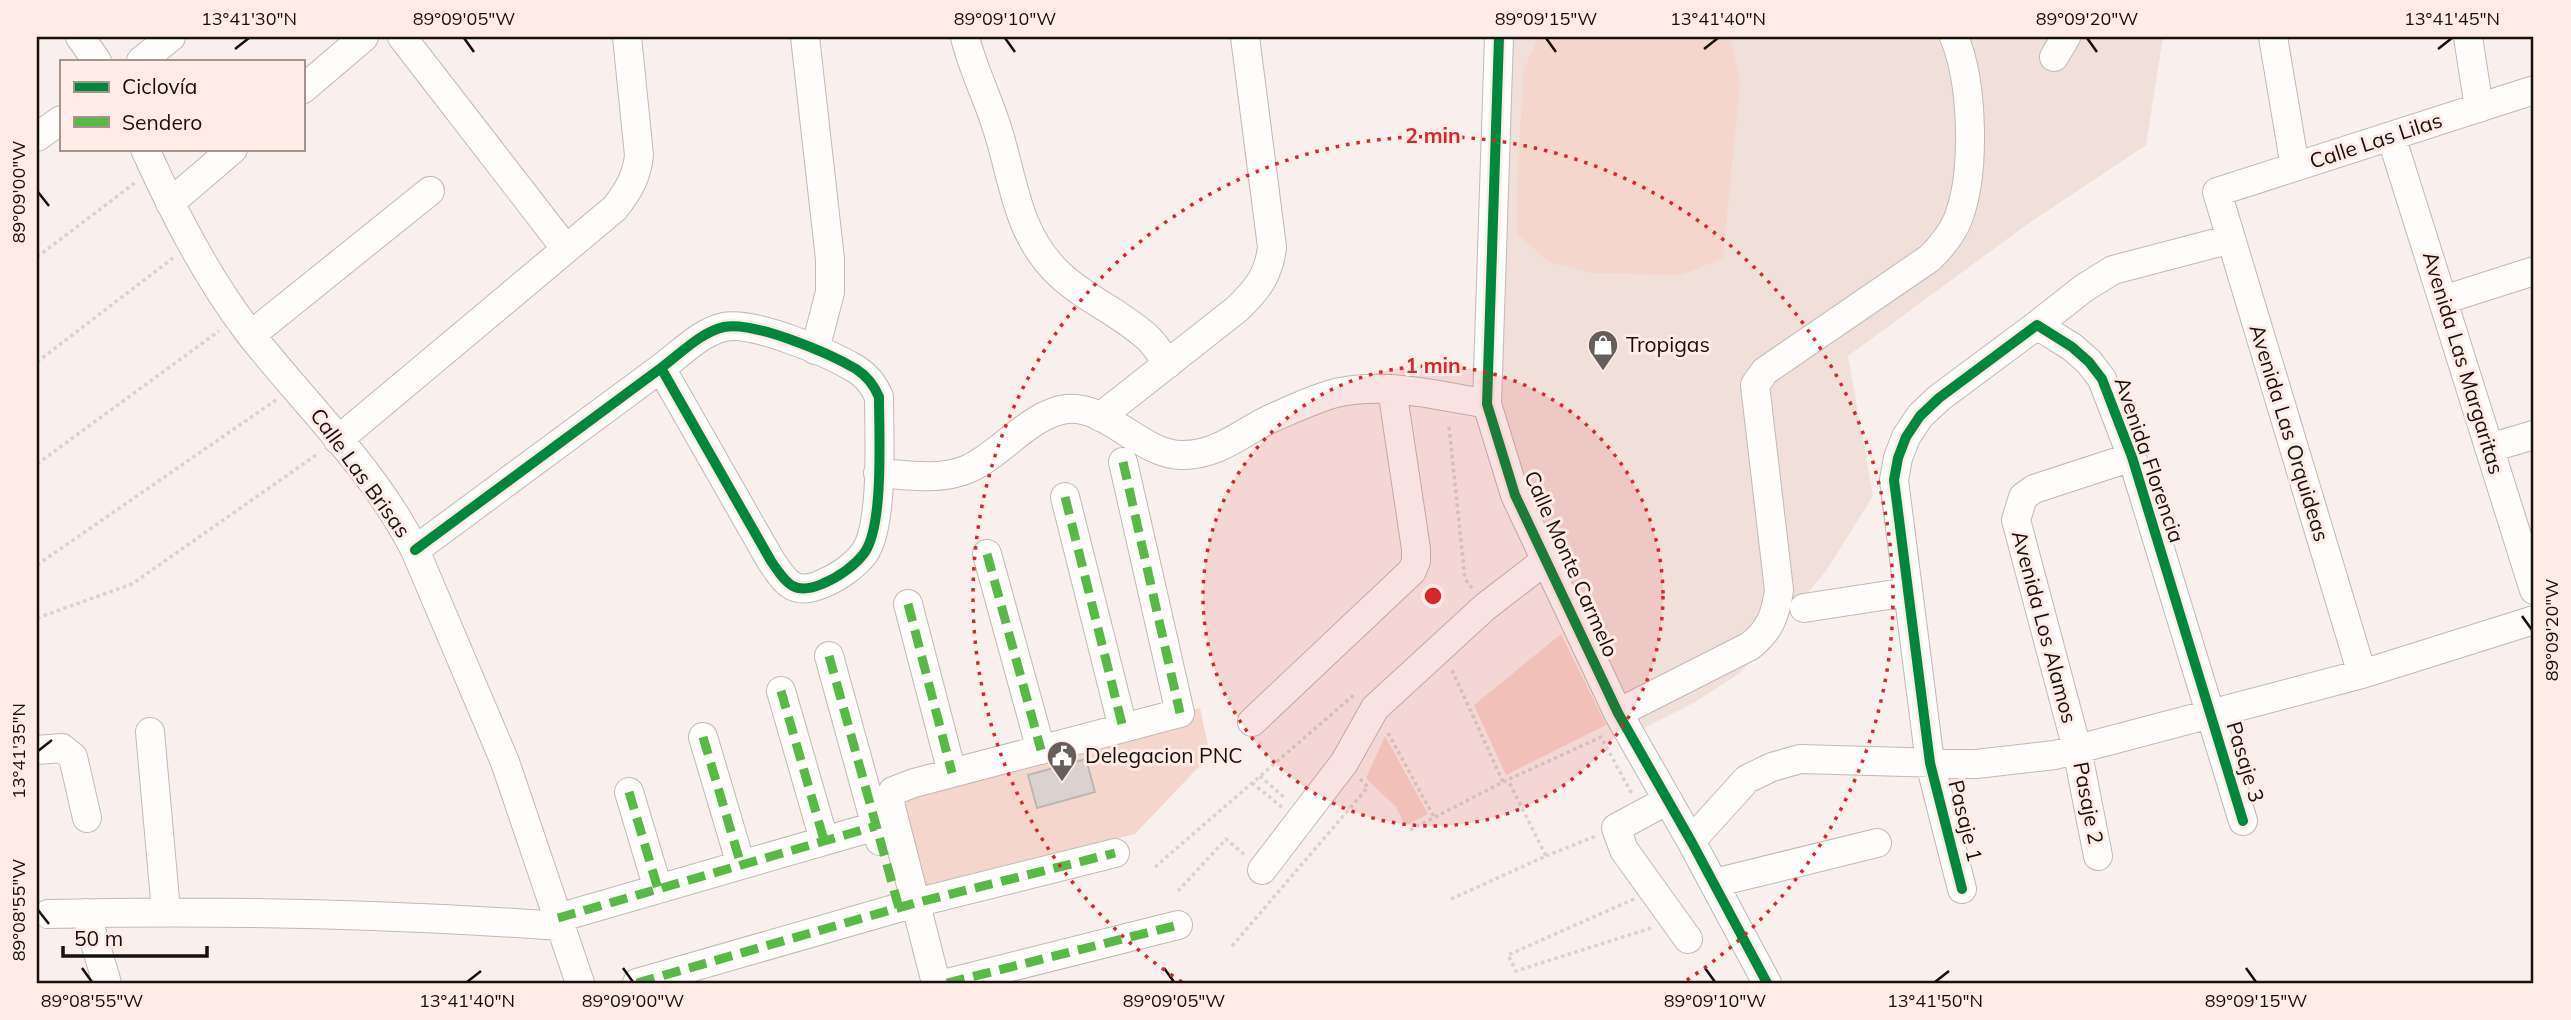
<svg xmlns="http://www.w3.org/2000/svg" width="2571" height="1020" font-family="Mulish,sans-serif">
  <rect width="100%" height="100%" fill="#f9efec"/>
  <path fill="#f1dfda" d="M1499,37H2163L2146,145L2029,223L1848,356L1873,496L1826,571L1740,673L1695,702L1630,735L1487,404Z"/>
  <path fill="#f5d6cd" d="M1539,37H1730L1740,83L1723,258L1682,275L1590,273L1549,262L1517,234L1518,164L1524,68Z
    M1561,634L1606,725L1506,775L1474,705Z
    M1200,708L1210,755L1135,834L912,889L893,791L914,783Z
    M1385,736L1428,814L1405,826L1396,807L1366,778Z"/>
  <path fill="#dbd2cf" stroke="#beb6b3" stroke-width="2" d="M1086,759L1095,792L1037,808L1028,775Z"/>
  <g fill="none" stroke-linecap="round" stroke-linejoin="round">
    <g stroke="#c1b9b6" stroke-width="30">
      <path id="minor" d="M80,37L97,61
        M402,37L566,249
        M805,37L830,259V292L815,350
        M965,37C972,67 986,94 995,122C1014,176 1014,230 1058,273C1086,300 1122,313 1149,339C1156,346 1162,356 1168,364
        M1499,37L1487,404L1515,495L1618,713L1691,841L1767,983
        M2273,37L2295,167
        M2468,37L2479,108
        M2054,57L2066,37
        M141,61L171,37
        M303,89L364,37
        M2391,136L2534,590
        M37,137L61,120
        M145,149C174,213 207,278 250,334C306,405 374,469 415,550L505,762L580,983
        M170,203L233,149
        M2443,300L2534,271
        M2037,325L2084,288L2113,270L2231,239
        M251,335L430,191
        M1100,417L1237,309C1257,290 1269,275 1272,247L1245,37
        M338,440L615,208C628,191 637,177 639,155L627,37
        M2489,448L2534,435
        M878,473C907,475 940,481 968,469C1000,455 1031,413 1067,409C1106,404 1142,456 1183,455C1218,455 1241,433 1270,419C1291,410 1317,397 1340,392C1389,383 1438,395 1487,404
        M1065,497L1123,728
        M415,550L661,368C680,354 701,332 724,327C754,321 829,353 856,369C867,376 874,385 879,397C879,434 884,523 865,552C855,566 837,578 822,584C794,596 786,583 771,561L661,368
        M987,554L1041,750
        M908,604L952,773
        M1804,608L1908,592
        M829,656L880,841
        M2362,674L2217,192L2534,90
        M781,691L824,840
        M1618,713L1750,646C1770,631 1776,613 1779,590L1755,385L1765,371L1930,258C1942,246 1952,234 1958,219C1976,172 1973,82 1954,37
        M1252,722L1412,571L1416,561V549L1392,389
        M150,732L166,911
        M703,737L741,865
        M37,750L62,748L73,757L87,818
        M629,792L658,889
        M1668,800L1616,828L1624,850L1688,939
        M1691,841L1747,779L1772,767L1800,759L1976,764L2055,755L2362,674L2534,620
        M2098,856L2077,749L2016,520L2023,497L2034,489L2132,457
        M1262,870L1344,763L1375,708L1485,607L1546,560
        M1714,883L1877,843
        M1962,889L1930,763L1894,480L1898,458L1906,437L1920,416L1939,398L2037,325L2072,347L2089,362L2102,379L2132,457L2243,821
        M86,913L107,983
        M48,914C219,910 390,914 561,926
        M558,918L876,826
        M637,983L915,903L1115,853
        M936,983L891,807L890,798L893,791L914,783L1180,713L1123,462
        M947,983L1178,925"/>
    </g>
    <path stroke="#d6d3d2" stroke-width="3.5" stroke-dasharray="3.5 3.5" stroke-linecap="butt" d="M37,257L136,182
      M37,362L173,258
      M1449,427L1465,579L1472,588
      M37,464L219,331
      M37,565L276,400
      M37,618L132,584L319,453
      M1388,733L1434,817
      M1260,776L1286,799
      M1503,782L1601,737L1632,794
      M1252,783L1283,808
      M1410,830L1503,782L1451,668
      M1546,856L1596,836
      M1155,867L1355,694
      M1178,891L1226,839L1246,856
      M1451,899L1546,856L1508,780
      M1634,899L1508,955L1516,971L1651,928
      M1232,946L1368,787L1360,779"/>
    <use href="#minor" stroke="#fefdfc" stroke-width="28"/>
    <path stroke="#58b947" stroke-width="9" stroke-dasharray="18 9" stroke-linecap="butt" d="M1123,462L1180,713
      M1065,497L1123,728
      M987,554L1041,750
      M908,604L952,773
      M829,656L899,908
      M781,691L824,840
      M703,737L741,865
      M629,792L658,889
      M558,918L876,826
      M637,983L915,903L1115,853
      M947,983L1178,925"/>
    <g stroke="#ffece6" stroke-width="15">
      <path id="cycleway" d="M1499,37L1487,404L1515,495L1618,713L1691,841L1767,983
        M415,550L661,368C680,354 701,332 724,327C754,321 829,353 856,369C867,376 874,385 879,397C879,434 884,523 865,552C855,566 837,578 822,584C794,596 786,583 771,561L661,368
        M1962,889L1930,763L1894,480L1898,458L1906,437L1920,416L1939,398L2037,325L2072,347L2089,362L2102,379L2132,457L2243,821"/>
    </g>
    <use href="#cycleway" stroke="#00873e" stroke-width="10"/>
  </g>
  <path fill="none" stroke="#18100e" stroke-width="2.5" d="M464,38L474,52M1005,38L1015,52M1546,38L1556,52M2087,38L2097,52M235,49L249,38M1704,49L1718,38M2438,49L2452,38M38,192L49,206M2522,616L2532,630M38,751L52,740M38,910L49,924M82,968L92,982M623,968L633,982M1164,968L1174,982M1705,968L1715,982M2246,968L2256,982M467,982L481,971M1935,982L1949,971"/>
  <circle cx="1433" cy="596" r="230" fill="#d62828" fill-opacity=".12"/>
  <g fill="none" stroke="#d62828" stroke-width="3.5" stroke-dasharray="3.5 7">
    <circle cx="1433" cy="596" r="230"/>
    <path d="M1182 982A460 460 0 1 1 1684 982"/>
  </g>
  <defs>
    <g id="shop-pin" transform="scale(1.575)"><path d="M0 17L-7.5 6A9.5 9.5 0 1 1 7.5 6Z" fill="#675e5c" stroke="#ffece6"/><path d="M-5-2.5h2.3a2.7 3.5 0 0 1 5.4 0H5L5.5 6h-11ZM-1.5-2.5h3a1.5 2.3 0 0 0-3 0Z" fill="#fff"/></g>
    <g id="civic-pin" transform="scale(1.575)"><path d="M0 17L-7.5 6A9.5 9.5 0 1 1 7.5 6Z" fill="#675e5c" stroke="#ffece6"/><path d="M-.6-6.5H3V-4.5H.6V-3L4-1V1h2V6H-6V1h2V-1L-.6-3ZM-1.2 2.5V6h2.4V2.5Z" fill="#fff"/></g>
  </defs>
  <g fill-rule="evenodd">
    <use href="#shop-pin" x="1603" y="345"/>
    <use href="#civic-pin" x="1062" y="756"/>
  </g>
  <g text-anchor="middle" stroke-width="6" stroke-linejoin="round" paint-order="stroke">
    <g font-size="21" fill="#18100e" stroke="#ffece6">
      <text transform="translate(2376 141) rotate(-18)" y="7">Calle Las Lilas</text>
      <text transform="translate(2463 363) rotate(73)" y="7">Avenida Las Margaritas</text>
      <text transform="translate(2289 433) rotate(73)" y="7">Avenida Las Orquideas</text>
      <text transform="translate(2149 460) rotate(71)" y="7">Avenida Florencia</text>
      <text transform="translate(360 473) rotate(54)" y="7">Calle Las Brisas</text>
      <text transform="translate(1571 564) rotate(66)" y="7">Calle Monte Carmelo</text>
      <text transform="translate(2044 627) rotate(75)" y="7">Avenida Los Alamos</text>
      <text transform="translate(2245 762) rotate(73)" y="7">Pasaje 3</text>
      <text transform="translate(2088 803) rotate(79)" y="7">Pasaje 2</text>
      <text transform="translate(1965 821) rotate(76)" y="7">Pasaje 1</text>
    </g>
    <g font-size="21" fill="#18100e" stroke="#ffece6" text-anchor="start">
      <text x="1626" y="352">Tropigas</text>
      <text x="1085" y="763">Delegacion PNC</text>
    </g>
  </g>
  <circle cx="1433" cy="596" r="10" fill="#d62828" stroke="#ffece6" stroke-width="3.5"/>
  <g font-size="21" text-anchor="middle" font-weight="bold" fill="#d62828" stroke="#ffece6" stroke-width="6" stroke-linejoin="round" paint-order="stroke">
    <text x="1433" y="143">2 min</text>
    <text x="1433" y="373">1 min</text>
  </g>
  <rect width="2571" height="1020" fill="none" stroke="#ffece6" stroke-width="77"/>
  <rect x="60" y="60" width="245" height="91" fill="#ffece6" stroke="#a39490" stroke-width="2"/>
  <rect x="74" y="82" width="35" height="10" fill="#00873e" stroke="#a39490" stroke-width="2"/>
  <text x="122" y="94" font-size="21" fill="#18100e">Ciclovía</text>
  <rect x="74" y="117" width="35" height="10" fill="#58b947" stroke="#a39490" stroke-width="2"/>
  <text x="122" y="130" font-size="21" fill="#18100e">Sendero</text>
  <path d="M63 946v10h144v-10" fill="none" stroke="#18100e" stroke-width="3.5"/>
  <text x="74" y="946" font-size="21" fill="#18100e" stroke="#ffece6" stroke-width="5" paint-order="stroke">50 m</text>
  <rect x="38" y="38" width="2494" height="944" fill="none" stroke="#18100e" stroke-width="2.5"/>
  <g font-size="18" text-anchor="middle" fill="#18100e">
    <text x="249" y="25">13°41'30"N</text>
    <text x="464" y="25">89°09'05"W</text>
    <text x="1005" y="25">89°09'10"W</text>
    <text x="1546" y="25">89°09'15"W</text>
    <text x="1718" y="25">13°41'40"N</text>
    <text x="2087" y="25">89°09'20"W</text>
    <text x="2452" y="25">13°41'45"N</text>
    <text transform="translate(19 192) rotate(-90)" y="6">89°09'00"W</text>
    <text transform="translate(2552 630) rotate(-90)" y="6">89°09'20"W</text>
    <text transform="translate(19 751) rotate(-90)" y="6">13°41'35"N</text>
    <text transform="translate(19 910) rotate(-90)" y="6">89°08'55"W</text>
    <text x="92" y="1007">89°08'55"W</text>
    <text x="467" y="1007">13°41'40"N</text>
    <text x="633" y="1007">89°09'00"W</text>
    <text x="1174" y="1007">89°09'05"W</text>
    <text x="1715" y="1007">89°09'10"W</text>
    <text x="1935" y="1007">13°41'50"N</text>
    <text x="2256" y="1007">89°09'15"W</text>
  </g>
</svg>
